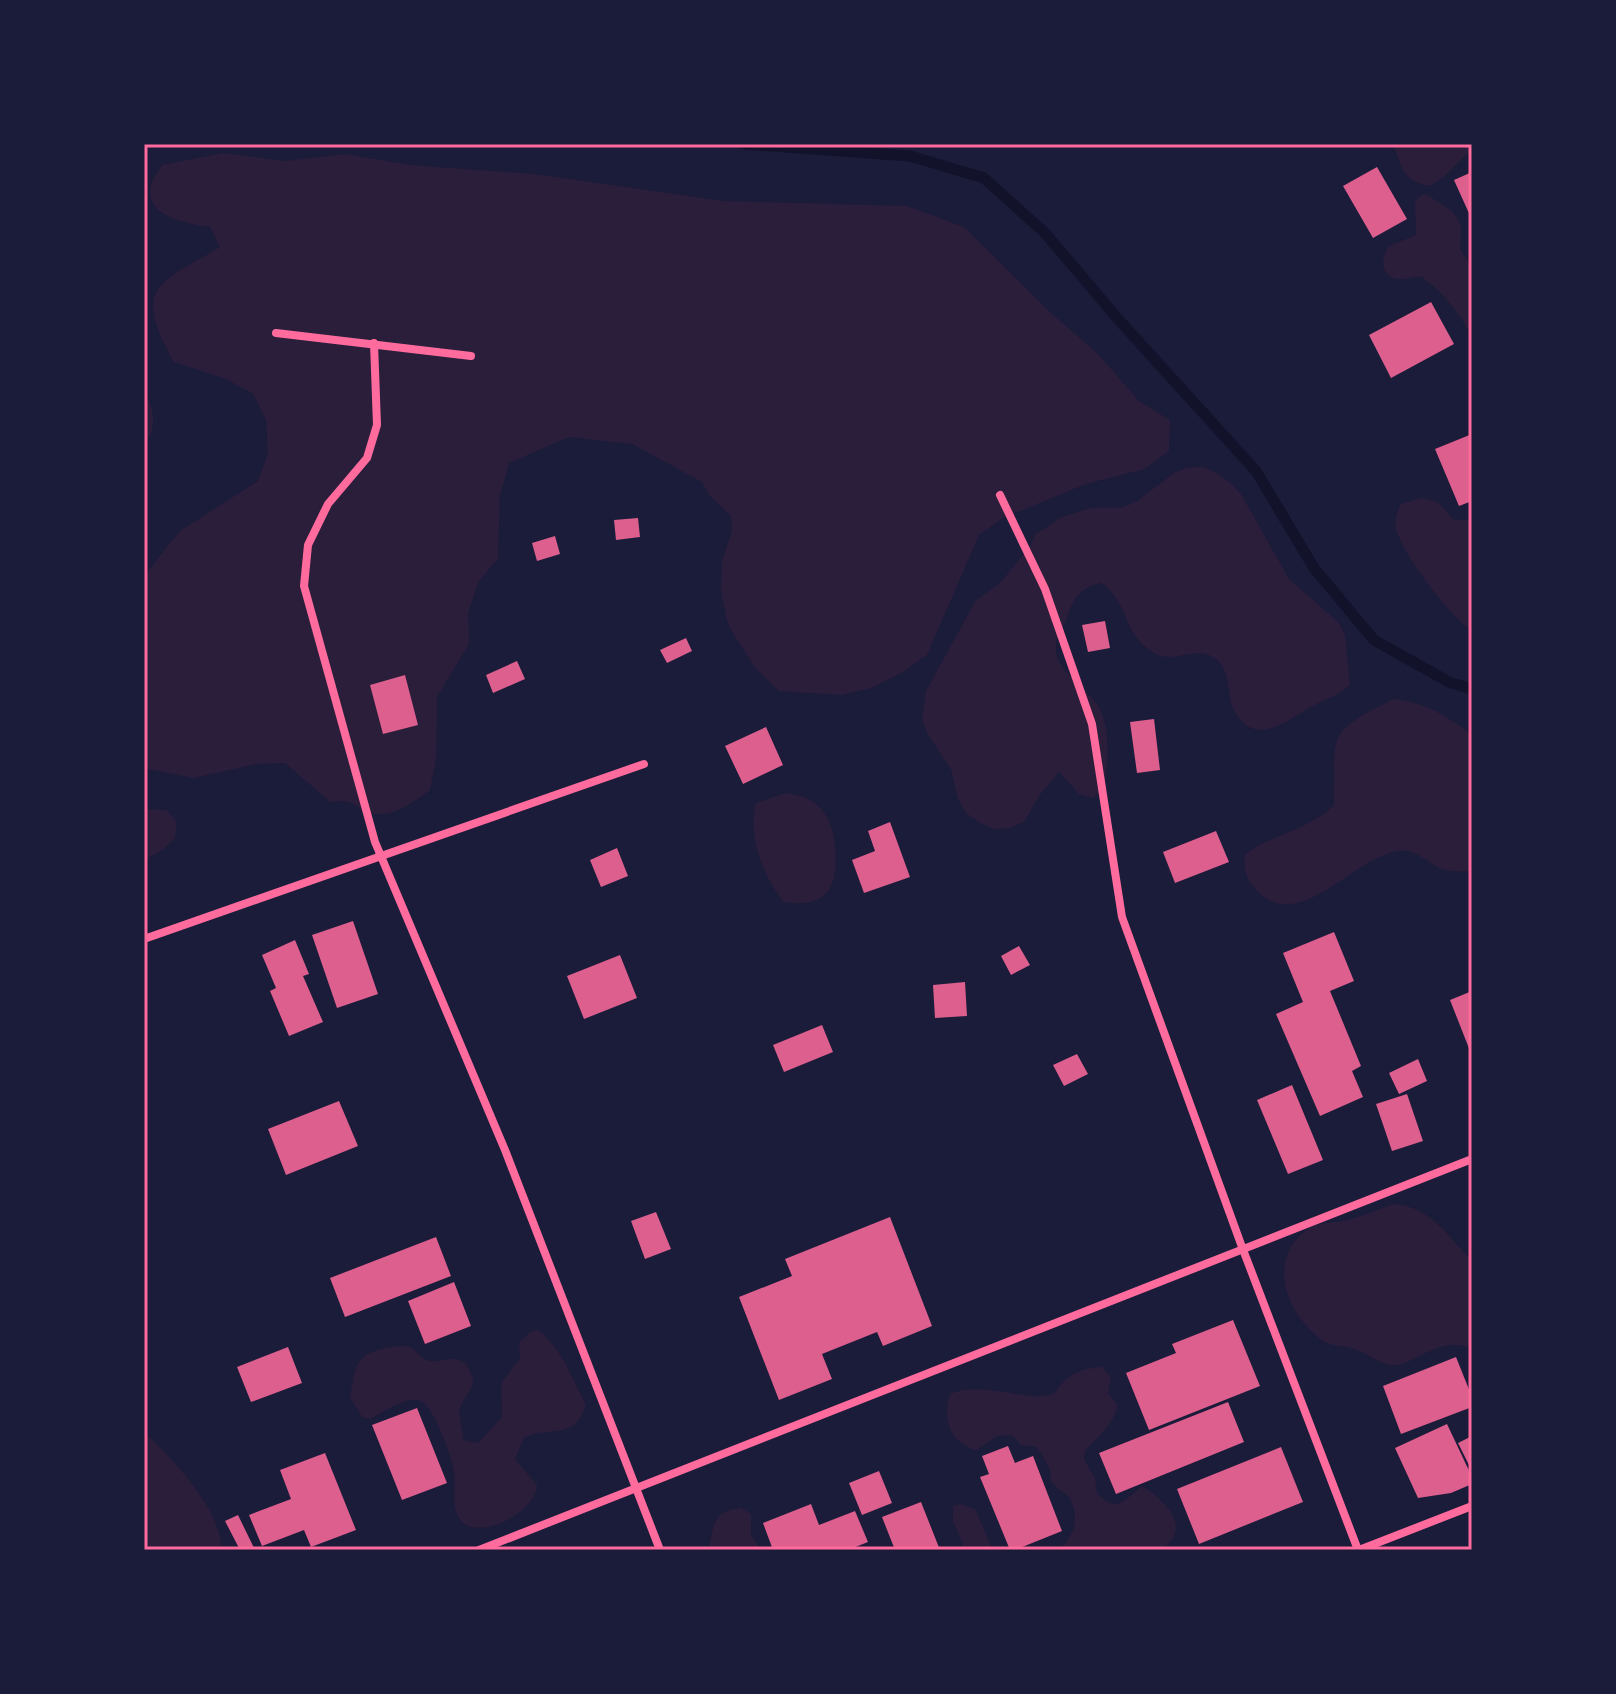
<svg xmlns="http://www.w3.org/2000/svg" width="1616" height="1694" font-family="Ubuntu,sans-serif">
  <rect width="100%" height="100%" fill="#1b1b3a"/>
  <path fill="#2a1e3b" d="M1393,144H1472V149L1443,178L1430,186C1402,182 1402,167 1393,144Z
    M223,153L286,161L345,154L410,165L534,174L723,201L907,206L964,227L1051,313L1097,353L1139,401L1170,420L1169,451L1145,469L1086,484L1003,518L979,535L927,655L903,672L871,688L841,695L779,691L757,670L734,635L727,621L721,592L722,561L732,531L731,516L709,495L702,482L632,444L569,437L509,463L500,496L498,558L478,583L468,613L469,644L437,697L436,759L430,790C415,801 392,819 372,813C350,806 358,799 330,802L285,763L256,764L194,778L144,768V576L180,531L258,481L268,453L266,420L253,394L226,379L174,362C131,287 158,284 220,247L210,227C187,224 140,216 152,182C154,176 159,170 162,165Z
    M1426,194L1452,211L1461,225L1460,249L1472,268V337C1460,314 1444,293 1422,277C1414,276 1410,279 1402,279C1381,280 1379,259 1389,246L1416,235L1415,203L1419,197Z
    M144,396L148,398C155,416 156,429 144,445Z
    M1203,467C1220,473 1229,481 1241,494L1289,579L1338,622L1345,635L1350,685C1339,696 1327,698 1313,706C1289,719 1254,750 1234,710C1226,694 1232,672 1216,659C1198,644 1174,664 1156,654C1120,634 1131,603 1101,583C1081,587 1074,597 1068,615C1065,625 1058,634 1056,643C1051,672 1094,689 1102,714C1111,739 1107,763 1105,788L1093,798L1079,794L1059,772L1039,796L1024,822L1010,828L994,829L980,823L966,813L958,799L951,769L927,733L922,720L926,691L976,600L1000,583L1030,546L1036,534L1062,517L1090,508H1121L1136,502L1174,473L1186,468Z
    M1422,498L1438,502L1454,520H1472V630C1453,621 1405,556 1398,535C1393,523 1396,515 1401,504Z
    M1393,699C1425,702 1447,716 1472,735V871C1461,872 1445,872 1436,866C1422,858 1415,849 1397,851C1354,858 1301,932 1259,893C1247,881 1243,870 1245,854C1275,833 1307,831 1334,805C1336,731 1324,735 1393,699Z
    M786,793C796,795 807,796 815,803C829,814 834,831 835,847C839,886 828,909 784,902C763,877 747,835 756,803Z
    M144,809L167,810L177,822L175,838L164,849L144,860Z
    M1393,1204C1429,1205 1448,1236 1472,1261V1348C1435,1335 1414,1368 1390,1365C1376,1362 1365,1351 1351,1348C1341,1345 1330,1346 1322,1340C1287,1314 1266,1262 1305,1231C1318,1220 1337,1224 1352,1219C1366,1215 1379,1209 1393,1204Z
    M538,1330C561,1347 573,1380 586,1405C574,1442 548,1425 524,1438L515,1459L537,1485C536,1511 486,1538 465,1524C448,1512 457,1488 454,1472C452,1458 434,1407 421,1401C407,1395 382,1413 370,1419L363,1418L350,1398C355,1370 353,1354 386,1348C393,1347 403,1344 410,1347C416,1350 419,1356 425,1359C441,1368 462,1345 472,1376C477,1389 462,1397 460,1409C458,1420 464,1430 463,1440L478,1443L502,1417L501,1383L520,1358L519,1342L530,1332Z
    M1102,1367L1111,1378L1108,1393L1117,1404C1116,1423 1097,1437 1085,1451L1084,1459L1095,1479L1097,1493C1116,1515 1126,1499 1142,1486C1165,1501 1194,1527 1161,1550H1056L1067,1542L1074,1528L1075,1512L1070,1498L1052,1483L1049,1467L1037,1447L1021,1445L1012,1435L997,1436L977,1450C950,1445 942,1417 950,1394C985,1379 1034,1406 1056,1392C1066,1374 1083,1368 1102,1367Z
    M144,1432C170,1456 224,1512 221,1550H144Z
    M960,1504L975,1509L993,1550H960L963,1544L953,1521V1506Z
    M741,1508L751,1514V1535L761,1550H708C715,1525 711,1511 741,1508Z"/>
  <g fill="none" stroke-linecap="round" stroke-linejoin="round">
    <path stroke="#12122b" stroke-width="11" d="M744,144L910,156L984,178L1045,233L1118,319L1256,471L1314,568L1374,640L1449,682L1472,689"/>
  </g>
  <path fill="#dd5f8e" d="M1377,167L1407,219L1373,238L1343,186Z
    M1472,172V220L1454,180Z
    M1431,302L1454,344L1391,378L1369,335Z
    M1472,434V501L1459,506L1435,449Z
    M638,518L640,537L616,540L614,520Z
    M555,536L560,554L537,561L532,543Z
    M1105,621L1110,648L1088,652L1082,625Z
    M686,638L692,651L667,663L660,650Z
    M517,661L525,679L493,693L486,675Z
    M405,675L418,725L383,734L370,685Z
    M1154,719L1160,770L1137,773L1130,722Z
    M766,727L783,765L743,784L725,746Z
    M890,822L910,877L864,893L852,860L875,851L868,831Z
    M1216,831L1229,862L1175,883L1163,852Z
    M617,848L628,876L601,887L590,860Z
    M353,921L378,994L337,1008L312,935Z
    M1334,932L1354,981L1330,991L1361,1066L1352,1071L1363,1097L1320,1116L1276,1014L1303,1002L1283,953Z
    M295,940L309,974L303,976L323,1022L289,1036L270,991L276,988L262,955Z
    M1019,946L1030,965L1011,975L1001,956Z
    M620,955L637,998L584,1019L567,976Z
    M965,982L967,1016L935,1018L933,985Z
    M1472,991V1056L1450,1000Z
    M822,1025L833,1052L784,1072L773,1045Z
    M1077,1054L1088,1074L1064,1086L1053,1065Z
    M1418,1059L1427,1081L1399,1094L1389,1073Z
    M1292,1085L1323,1160L1288,1174L1257,1100Z
    M1407,1094L1423,1141L1392,1151L1376,1104Z
    M339,1101L358,1146L286,1175L268,1129Z
    M656,1212L671,1249L645,1259L631,1221Z
    M890,1217L932,1326L883,1346L877,1332L822,1354L832,1379L779,1400L739,1297L792,1276L785,1259Z
    M436,1237L451,1276L345,1317L330,1278Z
    M454,1282L471,1326L425,1344L408,1301Z
    M1233,1320L1260,1386L1149,1430L1126,1373L1176,1353L1172,1344Z
    M288,1347L302,1383L251,1402L237,1367Z
    M1456,1357L1472,1397V1407L1401,1434L1383,1386Z
    M1228,1402L1244,1442L1116,1494L1099,1453Z
    M417,1408L447,1483L402,1500L372,1425Z
    M1447,1424L1472,1477V1484L1451,1493L1418,1498L1395,1448Z
    M1472,1436V1471L1458,1443Z
    M1008,1446L1015,1463L1033,1456L1062,1531L1015,1550H1010L980,1477L989,1474L982,1456Z
    M1281,1447L1303,1502L1199,1544L1177,1489Z
    M325,1453L356,1530L311,1547L304,1530L262,1546L249,1515L291,1499L280,1470Z
    M879,1471L892,1503L862,1515L849,1483Z
    M921,1502L940,1550H895L882,1517Z
    M811,1504L819,1525L855,1511L868,1542L848,1550H773L763,1523Z
    M238,1515L255,1550H240L225,1521Z"/>
  <g fill="none" stroke-linecap="round" stroke-linejoin="round">
    <path stroke="#ff6b9d" stroke-width="8" d="M276,333L471,356
      M374,343L377,425L367,458L328,504L308,545L304,586L375,842L505,1150L660,1550
      M1000,495L1045,589L1092,724L1122,917L1242,1247L1358,1550
      M144,939L644,764
      M479,1550L1472,1159
      M1359,1550L1472,1506"/>
  </g>
  <rect width="1616" height="1694" fill="none" stroke="#1b1b3a" stroke-width="292"/>
  <rect x="146" y="146" width="1324" height="1402" fill="none" stroke="#ff6b9d" stroke-width="3"/>
</svg>
